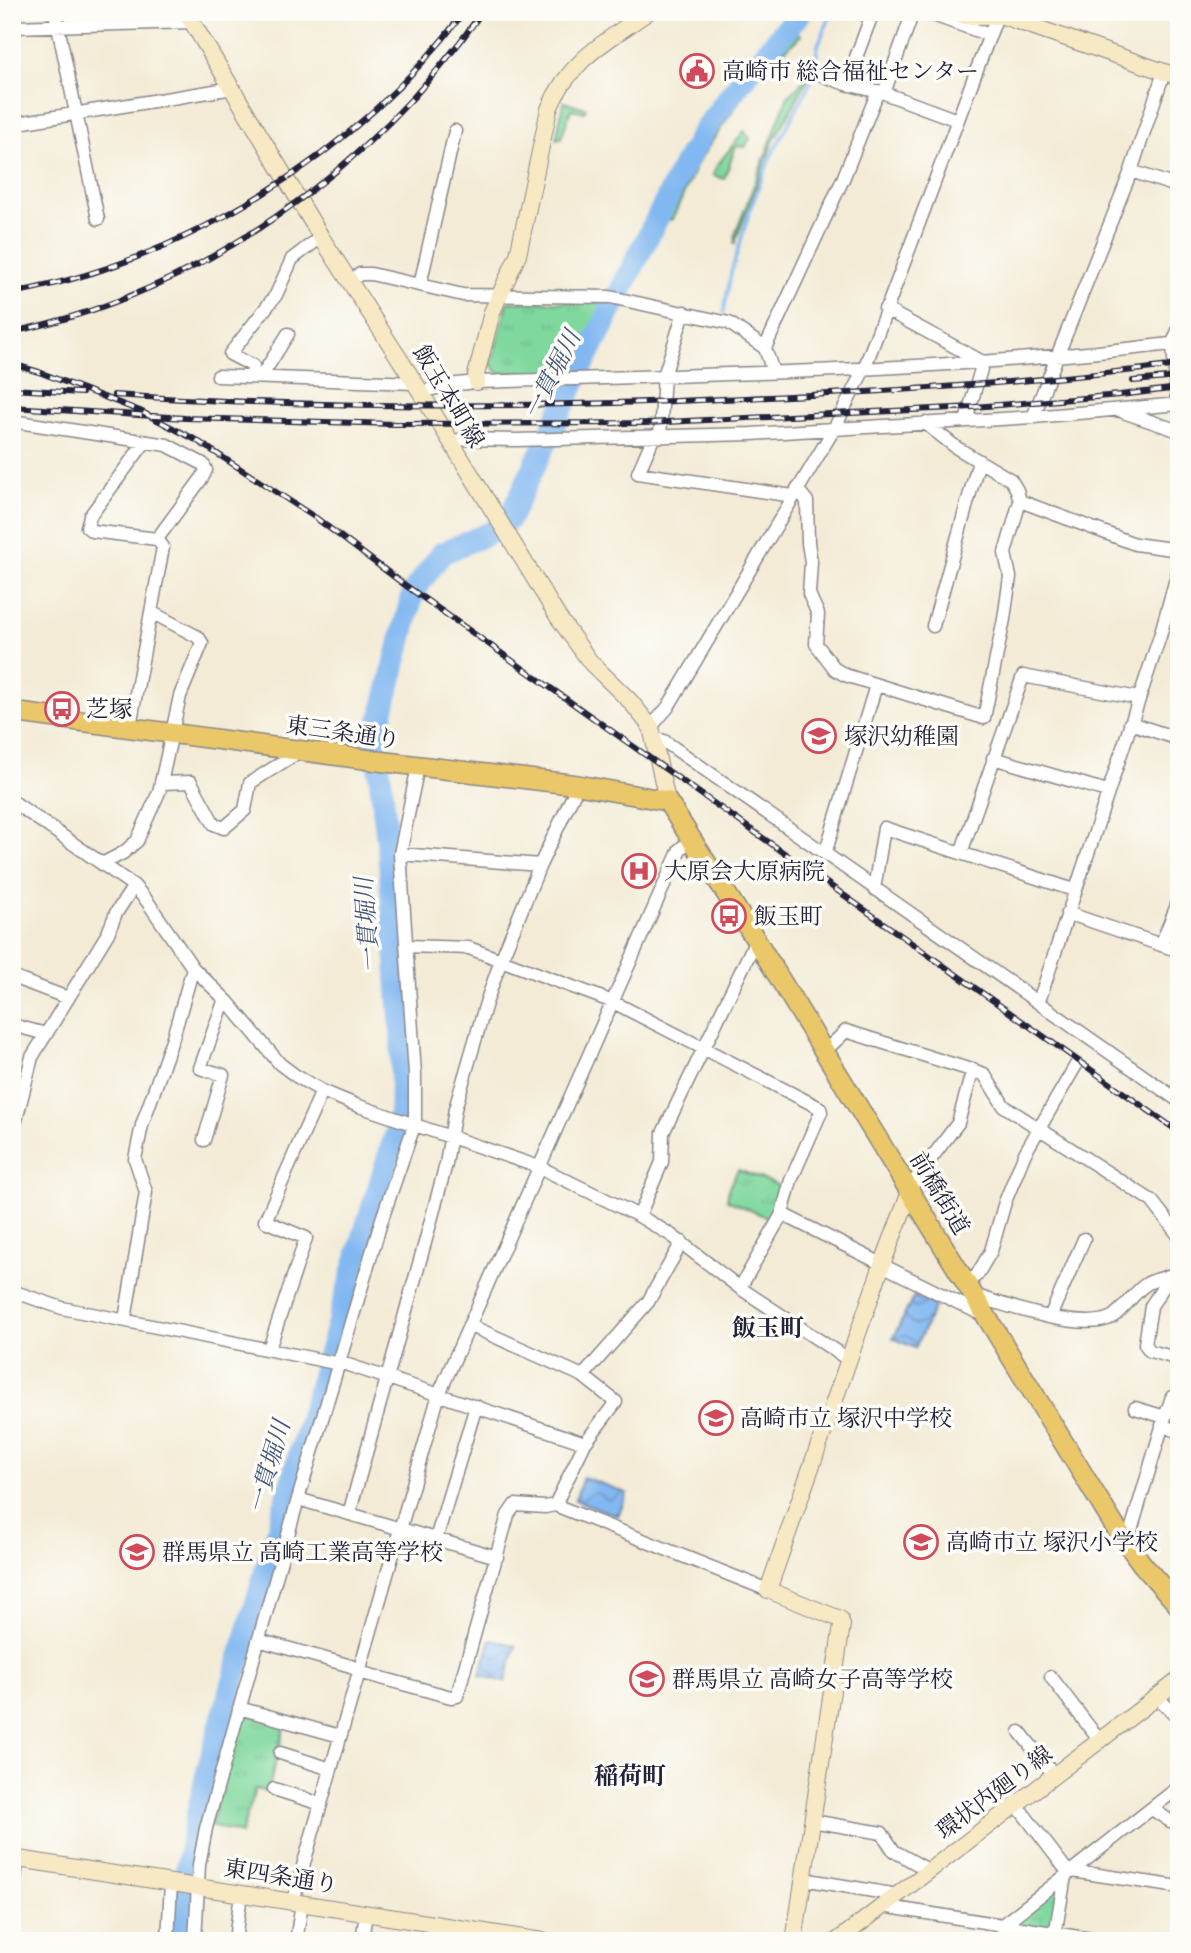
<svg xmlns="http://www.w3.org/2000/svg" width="1191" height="1953" font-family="'IM FELL French Canon','Noto Serif JP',serif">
  <defs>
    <pattern id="park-tufts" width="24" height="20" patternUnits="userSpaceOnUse" patternTransform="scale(1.75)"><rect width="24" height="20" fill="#7fd89e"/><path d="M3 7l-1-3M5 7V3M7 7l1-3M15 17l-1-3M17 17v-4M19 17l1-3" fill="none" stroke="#6db989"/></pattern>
    <pattern id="water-waves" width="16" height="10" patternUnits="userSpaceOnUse" patternTransform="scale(1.75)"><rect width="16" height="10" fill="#82b8f1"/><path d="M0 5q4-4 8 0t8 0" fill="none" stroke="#6a95c4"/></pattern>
  </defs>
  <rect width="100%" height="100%" fill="#fdfcf7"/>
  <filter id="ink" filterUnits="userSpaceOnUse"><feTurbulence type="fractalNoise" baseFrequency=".0143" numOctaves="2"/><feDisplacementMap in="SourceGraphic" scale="14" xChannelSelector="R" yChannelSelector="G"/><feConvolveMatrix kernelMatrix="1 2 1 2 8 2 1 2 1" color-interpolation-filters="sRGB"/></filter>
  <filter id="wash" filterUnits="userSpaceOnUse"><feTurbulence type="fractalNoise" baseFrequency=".00686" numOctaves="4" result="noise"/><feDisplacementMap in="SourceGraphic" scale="28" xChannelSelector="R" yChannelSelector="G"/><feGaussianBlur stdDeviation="1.57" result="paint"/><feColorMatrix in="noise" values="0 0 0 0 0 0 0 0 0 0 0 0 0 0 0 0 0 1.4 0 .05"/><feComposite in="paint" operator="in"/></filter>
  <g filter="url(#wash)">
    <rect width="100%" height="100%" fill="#f3ebd6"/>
    <path fill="#7fd89e" stroke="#507d6c" stroke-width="2" d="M798,32L801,35L753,81L698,162L672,220L661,218L708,131L716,125L756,71Z
      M810,75L773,142L734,245L736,232L788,96Z
      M564,102L586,108L584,112L571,109L561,138L556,139Z
      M744,131L750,138L745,147L736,146L724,179L713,175L716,167Z"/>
    <path fill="url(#park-tufts)" stroke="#507d6c" stroke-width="2" d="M508,302H602L605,305L572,373H498L491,364Z
      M738,1170L786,1188L773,1220L727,1200L729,1187Z
      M241,1712L285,1724L268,1792L255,1789L241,1834L211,1825Z
      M1063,1881L1053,1932L1007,1924Z"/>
    <path fill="url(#water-waves)" stroke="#526d96" stroke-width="2" d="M914,1296L935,1306L915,1348L893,1338Z
      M583,1477L627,1493L618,1516L575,1500Z
      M491,1639L516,1646L505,1682L480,1675Z"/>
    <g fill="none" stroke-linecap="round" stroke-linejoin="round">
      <path stroke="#82b8f1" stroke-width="3.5" d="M724,312L731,273L749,213L770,158L813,78L818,45L830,17"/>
      <path stroke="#82b8f1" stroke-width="23" d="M180,1941C181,1879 196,1818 211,1758L366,1228L397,1130L401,1110L402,1039L389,854L380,775L374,746L411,600L416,588L442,553L492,532L509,519L580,371L684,165L705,129L742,80L801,12"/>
    </g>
  </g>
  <g filter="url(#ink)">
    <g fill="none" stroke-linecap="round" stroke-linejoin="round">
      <g stroke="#8a8688" stroke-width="15">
        <path id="street" d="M55,12L98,219
          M925,12L989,35
          M12,27L192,22
          M824,76L846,84L884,93L957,120
          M846,84L873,12
          M884,93L913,12
          M12,124L233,88
          M1131,171L1179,187
          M351,280L360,274H371L463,295L610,297L729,323L765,348L773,372
          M420,285L455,131
          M885,309L983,362L966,421
          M765,348L843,179L878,91
          M218,376L415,383
          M252,377L253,366L230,354L276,295L292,259L321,237
          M261,377L288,334
          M421,392L448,385L477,382C711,374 946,372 1179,343
          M1177,404L1173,343L1179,328
          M1123,412L1179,431
          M1033,417L1131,171L1164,72
          M12,421L167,445L203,464L206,470L202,478L157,539
          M654,436L638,473L793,496
          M660,436L664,376L684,312
          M450,442L463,439L516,440L751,434L1033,417L1179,404
          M797,489L807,501L808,543L811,562L809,594L818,614L816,644L835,669L845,675L984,718L1004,619L1010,577L1005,553L1020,501L1017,490L1011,480L957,448L925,423
          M1020,501L1135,544L1179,550
          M933,626L979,461
          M1130,723L1179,739
          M130,726L163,547L157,539L92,531L87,527L90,516L145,442
          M651,727L668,707L834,429L864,369L997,16
          M653,738L664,741L1179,1101
          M993,758L1107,791
          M162,783L191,782L214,824L224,828L245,810L250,783L300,751
          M12,801L134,886L147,901L193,968L228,1002L280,1064L296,1076L322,1091L356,1105L539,1167L639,1216L671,1235L740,1288L849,1360
          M961,853L1023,676L1138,698
          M400,854L540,865
          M825,854L876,685
          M102,864L123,853L137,841L159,792L180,696L202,643L198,637L151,612
          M874,889L884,828L1074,890
          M1067,913L1179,951
          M1161,945L1179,900
          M407,946L469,948L613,1002L820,1108L821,1112L791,1180L782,1214L740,1288
          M12,977L68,998
          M1039,1001L1160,636L1179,568
          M12,1025L46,1034
          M824,1052L846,1031L984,1074L1004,1106L1152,1201L1179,1236
          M12,1136L32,1057L108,933L116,913L134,886
          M204,1140L223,1075L200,1068L225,999
          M910,1192L915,1180L958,1123L973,1069
          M782,1214L882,1264
          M639,1216L662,1162L663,1133L756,940
          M882,1265L985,1316
          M1170,1277L1151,1306L1145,1344L1150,1351L1179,1359
          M966,1283L977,1275L991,1251L1005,1202L1025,1153L1076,1065
          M12,1291L62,1308L335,1363L339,1362L585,1443
          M974,1295C1004,1305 1084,1333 1112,1317C1126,1308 1134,1291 1148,1283C1158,1278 1169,1278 1179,1271
          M1050,1317L1084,1239
          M125,1320L146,1192L135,1159L142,1125L173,1037L193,968
          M469,1325L583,1376L616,1402L585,1443L555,1505
          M269,1349L306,1238L265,1221L322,1091
          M583,1376L648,1302L682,1242
          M1165,1417L1172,1397
          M1162,1425L1179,1432
          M298,1499L497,1557
          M349,1514L426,1239L446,1164L455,1109L486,1003L501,960L540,865L578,785
          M436,1539L476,1406
          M1127,1544L1165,1417L1135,1408
          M258,1640L351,1666L359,1672L451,1697L457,1696L508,1515L515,1505L545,1507L555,1505L768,1590
          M1051,1677L1100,1741
          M1157,1697L1179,1718
          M239,1708L340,1736
          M1020,1732L1054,1775
          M280,1753L331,1769
          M274,1789L321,1804
          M1016,1804L1068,1872
          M1152,1809L1170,1821L1179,1822
          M812,1821L882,1833L894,1851L928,1870
          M1072,1871L1179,1887
          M803,1879L897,1895
          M12,1893L18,1859
          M293,1901L439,1394L680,849L692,839
          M882,1906L1104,1941
          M1001,1926L1179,1787
          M12,1939L13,1941
          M168,1941L171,1882
          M195,1941L199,1865L206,1828L298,1499L382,1219L415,1123V1074L400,854L418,766
          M235,1941L241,1893
          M296,1941L302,1903
          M362,1941L366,1913
          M432,1941L434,1924
          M1054,1941L1065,1876"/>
      </g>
      <g stroke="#8a8688" stroke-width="18">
        <path id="secondary" d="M186,12L321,237L415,383L558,617L591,663L630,701L651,727L667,801
          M956,12L966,16H997
          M991,12L1179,77
          M477,382L476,375L492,312L518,255L549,109C569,60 607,41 648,12
          M12,1858L543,1941
          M794,1941L842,1625L840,1619L768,1590L882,1265L910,1192
          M837,1941L1179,1680"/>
      </g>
      <g stroke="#8a8688" stroke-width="22">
        <path id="primary" d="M12,712L386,762L578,785L667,801L756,940L1114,1525L1142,1564L1179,1606"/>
      </g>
      <use href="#street" stroke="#fff" stroke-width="12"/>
      <use href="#secondary" stroke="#f7e9c3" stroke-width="16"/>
      <use href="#primary" stroke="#eac769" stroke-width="19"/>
      <g stroke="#22223b" stroke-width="6">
        <path id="rail" d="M12,293C185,261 359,153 464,12
          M12,332C201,293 372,169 482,12
          M12,364L39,372L140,411L196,440L316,518L405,585L1179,1132
          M1133,381L1179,377
          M12,389L82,393
          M114,395C324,409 536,408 746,398C890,392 1035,382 1179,365
          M12,407L185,418L395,424L646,423L974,407L1120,395L1179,388"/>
      </g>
      <use href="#rail" stroke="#fdfcf7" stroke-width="3.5" stroke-dasharray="10" stroke-linecap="butt"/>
    </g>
  </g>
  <defs>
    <g id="civic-ring" transform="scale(1.75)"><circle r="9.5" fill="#fdfcf7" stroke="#d1495b" stroke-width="1.5"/><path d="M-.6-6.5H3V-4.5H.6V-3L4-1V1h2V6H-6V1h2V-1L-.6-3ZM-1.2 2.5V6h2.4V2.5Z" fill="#d1495b"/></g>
    <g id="bus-ring" transform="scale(1.75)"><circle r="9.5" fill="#fdfcf7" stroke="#d1495b" stroke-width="1.5"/><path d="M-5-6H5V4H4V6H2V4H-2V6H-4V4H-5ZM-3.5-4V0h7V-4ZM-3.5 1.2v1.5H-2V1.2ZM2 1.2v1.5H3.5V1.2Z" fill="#d1495b"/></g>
    <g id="school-ring" transform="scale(1.75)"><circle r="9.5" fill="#fdfcf7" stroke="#d1495b" stroke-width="1.5"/><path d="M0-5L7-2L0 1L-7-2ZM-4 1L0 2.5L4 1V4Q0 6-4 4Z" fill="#d1495b"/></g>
    <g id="hospital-ring" transform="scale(1.75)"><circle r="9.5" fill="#fdfcf7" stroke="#d1495b" stroke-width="1.5"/><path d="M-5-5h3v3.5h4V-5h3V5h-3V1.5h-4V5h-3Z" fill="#d1495b"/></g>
  </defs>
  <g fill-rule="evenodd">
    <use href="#civic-ring" x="697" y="71"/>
    <use href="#bus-ring" x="62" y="709"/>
    <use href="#school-ring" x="819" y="736"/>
    <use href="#hospital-ring" x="639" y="871"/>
    <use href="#bus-ring" x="729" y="916"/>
    <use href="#school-ring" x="716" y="1418"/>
    <use href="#school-ring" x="921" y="1542"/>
    <use href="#school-ring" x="137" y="1552"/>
    <use href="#school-ring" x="647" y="1679"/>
  </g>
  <g text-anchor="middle" stroke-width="7" stroke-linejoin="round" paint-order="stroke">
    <g font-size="23" fill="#22223b" stroke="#fdfcf7" text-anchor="start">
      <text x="722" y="79">高崎市 総合福祉センター</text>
      <text x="86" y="717">芝塚</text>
      <text x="844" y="744">塚沢幼稚園</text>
      <text x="664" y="879">大原会大原病院</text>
      <text x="754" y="924">飯玉町</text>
      <text x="740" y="1426">高崎市立 塚沢中学校</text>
      <text x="946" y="1550">高崎市立 塚沢小学校</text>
      <text x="162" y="1560">群馬県立 高崎工業高等学校</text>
      <text x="672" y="1687">群馬県立 高崎女子高等学校</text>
    </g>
    <g font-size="23" fill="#22223b" stroke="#fdfcf7">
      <text transform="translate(449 396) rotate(59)" y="8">飯玉本町線</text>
      <text transform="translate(343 732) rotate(8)" y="8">東三条通り</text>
      <text transform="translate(940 1193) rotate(59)" y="8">前橋街道</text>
      <text transform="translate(994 1792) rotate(-37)" y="8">環状内廻り線</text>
      <text transform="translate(281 1876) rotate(9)" y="8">東四条通り</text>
    </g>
    <g font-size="24" font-style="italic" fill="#44567b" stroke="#fdfcf7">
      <text transform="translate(552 375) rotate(-63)" y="8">一貫堀川</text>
      <text transform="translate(367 925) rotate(-94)" y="8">一貫堀川</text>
      <text transform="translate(269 1467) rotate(-74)" y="8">一貫堀川</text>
    </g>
    <g font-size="24" font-weight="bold" fill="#22223b" stroke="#fdfcf7">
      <text x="768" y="1336">飯玉町</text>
      <text x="630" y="1784">稲荷町</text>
    </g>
  </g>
  <rect width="1191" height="1953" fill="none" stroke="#fdfcf7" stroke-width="42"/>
</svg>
